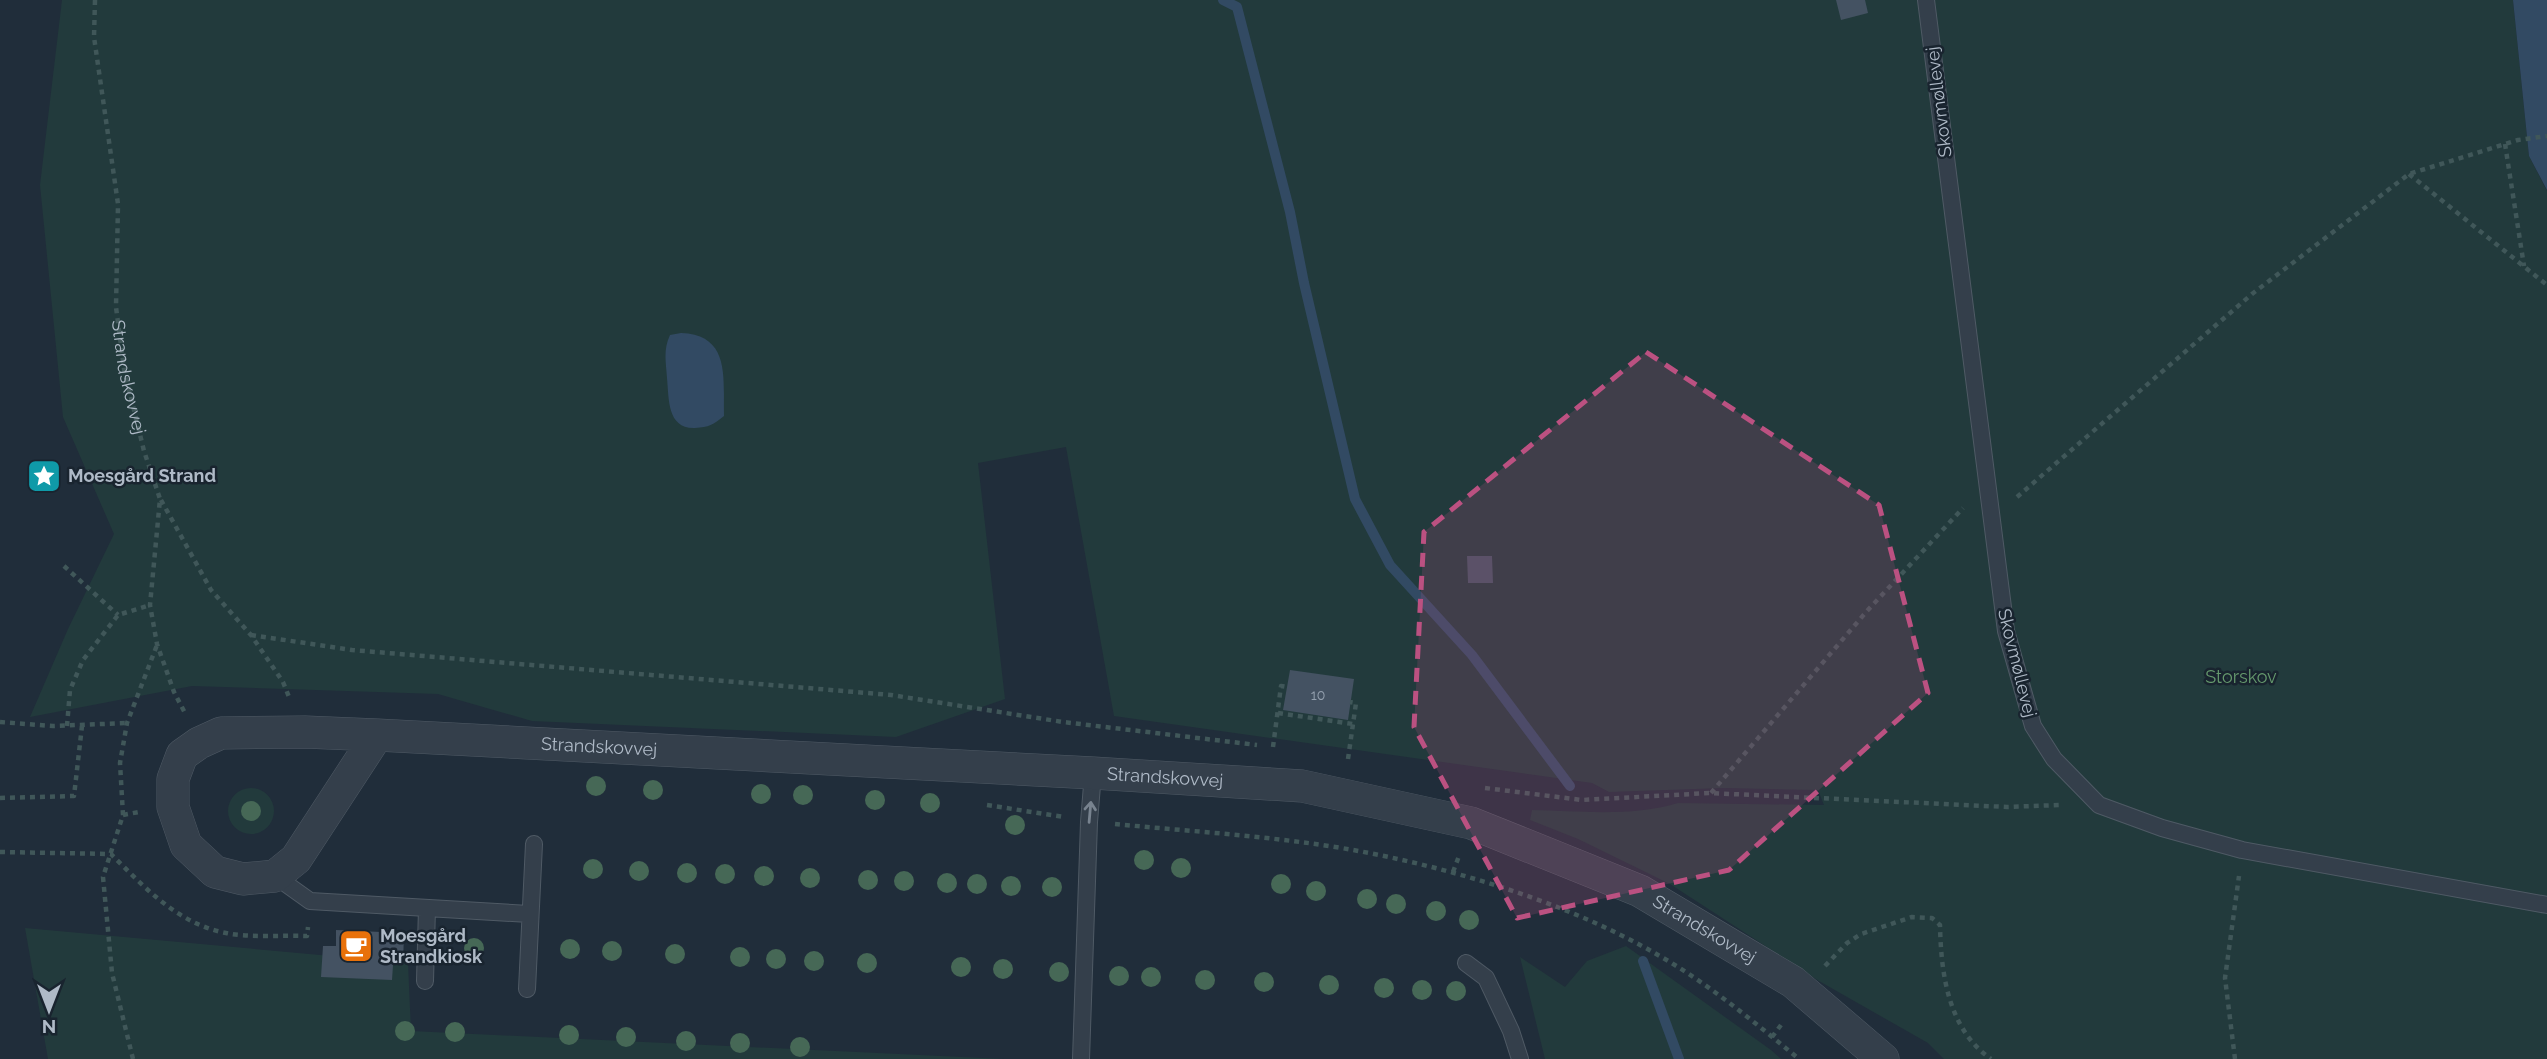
<svg xmlns="http://www.w3.org/2000/svg" width="2547" height="1059" font-family="Raleway,sans-serif">
  <rect width="100%" height="100%" fill="#202d3a"/>
  <path fill="#223a3c" d="M62,0H2513L2529,156L2547,191V1059H1944L1928,1043L1819,981L1670,884L1578,839L1530,820L1532,810C1580,811 1632,817 1678,803L1824,805L1818,790L1724,788L1609,792L1592,783L1114,716L1066,447L978,463L1005,699L896,737L532,721L438,694L192,686L30,717L68,629L114,534L63,417L40,185Z
    M228 811a23 23 0 1 1 46 0a23 23 0 1 1-46 0Z
    M25,928L408,963L411,1031L1004,1059H48Z
    M1626,946L1771,1050L1781,1059H1545L1520,957L1565,987L1587,961Z"/>
  <path fill="#324a63" d="M2513,0H2547V190L2529,156Z
    M681,333C731,335 723,378 724,416C713,425 709,427 695,428C667,429 669,399 667,378C666,362 663,350 670,335Z"/>
  <g fill="none" stroke-linecap="round" stroke-linejoin="round">
    <path stroke="#324a63" stroke-width="10" d="M1223,0L1237,7L1290,212L1304,283L1355,499L1390,565L1472,655L1570,786
      M1643,961L1679,1059"/>
  </g>
  <path fill="#445262" d="M1836,0H1865L1868,13L1841,20Z
    M1467,556H1492L1493,583H1468Z
    M1290,670L1354,679L1348,720L1283,710Z
    M336,930L404,933L403,965H393L392,980L321,977L323,946H336Z"/>
  <g fill="none" stroke-linecap="round" stroke-linejoin="round">
    <g stroke="#4f5a65" stroke-width="18">
      <path id="lane" d="M1926,0L2006,631L2033,726L2054,759L2099,805L2162,828L2242,850L2547,905
        M275,876L310,901L529,914
        M1466,963L1486,978L1511,1031L1520,1059
        M425,981L427,908
        M527,989L534,844
        M1081,1059L1089,822L1093,773"/>
    </g>
    <g stroke="#4f5a65" stroke-width="33">
      <g id="street">
        <path id="s2" d="M377,735L296,859L275,876L243,879L215,872L186,845L173,807V779L182,755L199,743L221,733L305,732L377,735L1093,773L1302,786L1471,823L1640,891L1793,982L1883,1059"/>
      </g>
    </g>
    <g stroke="#405759" stroke-width="4.5" stroke-dasharray="5 5" stroke-linecap="butt">
      <path id="s1" d="M95,0L94,37L118,204L116,307L124,369L144,451L160,499L150,605L157,644L174,692L185,713"/>
      <path d="M2505,144L2524,266"/>
      <path d="M2409,174L2547,285"/>
      <path d="M2017,497L2252,294L2409,174L2518,140L2547,136"/>
      <path d="M161,500L211,590L251,635L283,682L289,697"/>
      <path d="M64,566L118,615"/>
      <path d="M251,635L352,650L891,695L1063,722L1257,745"/>
      <path d="M1278,713L1353,724"/>
      <path d="M0,722L53,726L127,723"/>
      <path d="M67,726L70,690L83,660L118,615L150,605"/>
      <path d="M1273,747L1281,686L1287,687"/>
      <path d="M1348,759L1356,703L1350,702"/>
      <path d="M1485,788L1582,800L1710,793L2007,807L2060,805"/>
      <path d="M1711,793L1867,611L1963,508"/>
      <path d="M0,798L74,796L82,726"/>
      <path d="M987,805L1064,817"/>
      <path d="M123,815L139,812"/>
      <path d="M1115,824C1176,830 1239,834 1300,842C1415,856 1559,897 1658,955C1709,984 1754,1022 1799,1059"/>
      <path d="M0,852L111,854C144,887 178,924 226,933C250,938 282,935 307,936L308,927"/>
      <path d="M1453,872L1459,856"/>
      <path d="M1825,966L1847,943L1861,934L1912,917L1932,918L1940,925C1941,974 1948,1029 1991,1059"/>
      <path d="M1772,1037L1784,1021"/>
      <path d="M133,1059L112,973L103,877L123,815L120,763L127,723L157,645"/>
      <path d="M2235,1059L2225,978L2239,876"/>
    </g>
    <use href="#lane" stroke="#343f4b" stroke-width="16"/>
    <use href="#street" stroke="#343f4b" stroke-width="32"/>
  </g>
  <g fill="#466856">
    <circle cx="596" cy="786" r="10"/>
    <circle cx="653" cy="790" r="10"/>
    <circle cx="761" cy="794" r="10"/>
    <circle cx="803" cy="795" r="10"/>
    <circle cx="875" cy="800" r="10"/>
    <circle cx="930" cy="803" r="10"/>
    <circle cx="251" cy="811" r="10"/>
    <circle cx="1015" cy="825" r="10"/>
    <circle cx="1144" cy="860" r="10"/>
    <circle cx="1181" cy="868" r="10"/>
    <circle cx="593" cy="869" r="10"/>
    <circle cx="639" cy="871" r="10"/>
    <circle cx="687" cy="873" r="10"/>
    <circle cx="725" cy="874" r="10"/>
    <circle cx="764" cy="876" r="10"/>
    <circle cx="810" cy="878" r="10"/>
    <circle cx="868" cy="880" r="10"/>
    <circle cx="904" cy="881" r="10"/>
    <circle cx="947" cy="883" r="10"/>
    <circle cx="977" cy="884" r="10"/>
    <circle cx="1281" cy="884" r="10"/>
    <circle cx="1011" cy="886" r="10"/>
    <circle cx="1052" cy="887" r="10"/>
    <circle cx="1316" cy="891" r="10"/>
    <circle cx="1367" cy="899" r="10"/>
    <circle cx="1396" cy="904" r="10"/>
    <circle cx="1436" cy="911" r="10"/>
    <circle cx="1469" cy="920" r="10"/>
    <circle cx="474" cy="948" r="10"/>
    <circle cx="570" cy="949" r="10"/>
    <circle cx="612" cy="951" r="10"/>
    <circle cx="675" cy="954" r="10"/>
    <circle cx="740" cy="957" r="10"/>
    <circle cx="776" cy="959" r="10"/>
    <circle cx="814" cy="961" r="10"/>
    <circle cx="867" cy="963" r="10"/>
    <circle cx="961" cy="967" r="10"/>
    <circle cx="1003" cy="969" r="10"/>
    <circle cx="1059" cy="972" r="10"/>
    <circle cx="1119" cy="976" r="10"/>
    <circle cx="1151" cy="977" r="10"/>
    <circle cx="1205" cy="980" r="10"/>
    <circle cx="1264" cy="982" r="10"/>
    <circle cx="1329" cy="985" r="10"/>
    <circle cx="1384" cy="988" r="10"/>
    <circle cx="1422" cy="990" r="10"/>
    <circle cx="1456" cy="991" r="10"/>
    <circle cx="405" cy="1031" r="10"/>
    <circle cx="455" cy="1032" r="10"/>
    <circle cx="569" cy="1035" r="10"/>
    <circle cx="626" cy="1037" r="10"/>
    <circle cx="686" cy="1041" r="10"/>
    <circle cx="740" cy="1043" r="10"/>
    <circle cx="800" cy="1047" r="10"/>
  </g>
  <defs><path id="oneway-shaft" d="M-6 0H5M1.5-3L5.5 0L1.5 3" fill="none" stroke-width="1.6" stroke-linecap="round" stroke-linejoin="round" transform="scale(1.75)"/></defs>
  <use stroke="#78838f" href="#oneway-shaft" transform="translate(1090 812) rotate(-85)"/>
  <path fill="#bb5181" fill-opacity="0.2" stroke="#bb5181" stroke-width="5" stroke-dasharray="14 9" stroke-linejoin="round" d="M1646,352L1879,505L1928,693L1729,870L1517,918L1414,727L1424,532Z"/>
  <defs>
    <g id="sight-square" transform="scale(1.75)"><rect x="-9" y="-9" width="18" height="18" rx="4" fill="#0f9aa8" stroke="#19242f"/><path d="M0-6L1.8-2.2L6-1.7L2.9 1.2L3.7 5.4L0 3.3L-3.7 5.4L-2.9 1.2L-6-1.7L-1.8-2.2Z" fill="#fff"/></g>
    <g id="cafe-square" transform="scale(1.75)"><rect x="-9" y="-9" width="18" height="18" rx="4" fill="#e8710a" stroke="#19242f"/><path d="M-5.5-4.5H6V0H3Q3 3.5 0 3.5H-2.5Q-5.5 3.5-5.5 0ZM3-3.2v2h1.7v-2ZM-6 4.5H4V6H-6Z" fill="#fff"/></g>
  </defs>
  <g fill-rule="evenodd">
    <use href="#sight-square" x="44" y="476"/>
    <use href="#cafe-square" x="356" y="946"/>
  </g>
  <g text-anchor="middle" stroke-width="5" stroke-linejoin="round" paint-order="stroke">
    <g font-size="14" fill="#94a0ae">
      <text x="1318" y="700">10</text>
    </g>
    <g font-size="18" fill="#afbac7" stroke="#19242f">
      <text transform="translate(1939 102) rotate(-97)" y="6">Skovmøllevej</text>
      <text dy="6" stroke="none"><textPath href="#s1" startOffset="380">Strandskovvej</textPath></text>
      <text transform="translate(2017 663) rotate(76)" y="6">Skovmøllevej</text>
      <text dy="6" stroke="none"><textPath href="#s2" startOffset="793">Strandskovvej</textPath></text>
      <text dy="6" stroke="none"><textPath href="#s2" startOffset="1360">Strandskovvej</textPath></text>
      <text dy="6" stroke="none"><textPath href="#s2" startOffset="1927">Strandskovvej</textPath></text>
    </g>
    <g font-size="18" font-weight="bold" fill="#afbac7" stroke="#19242f" text-anchor="start">
      <text x="68" y="482">Moesgård Strand</text>
      <text x="380" y="942">Moesgård<tspan x="380" dy="21">Strandkiosk</tspan></text>
    </g>
    <g font-size="18" fill="#65996d" stroke="#19242f">
      <text x="2241" y="683">Storskov</text>
    </g>
  </g>
  <g transform="translate(49 1010) rotate(180)" stroke="#19242f" stroke-width="5" paint-order="stroke">
  <path d="M0-5L12 26L0 18L-12 26Z" fill="#afbac7"/>
  <text y="-10" font-size="19" font-weight="bold" text-anchor="middle" fill="#afbac7">N</text>
  </g>
</svg>
